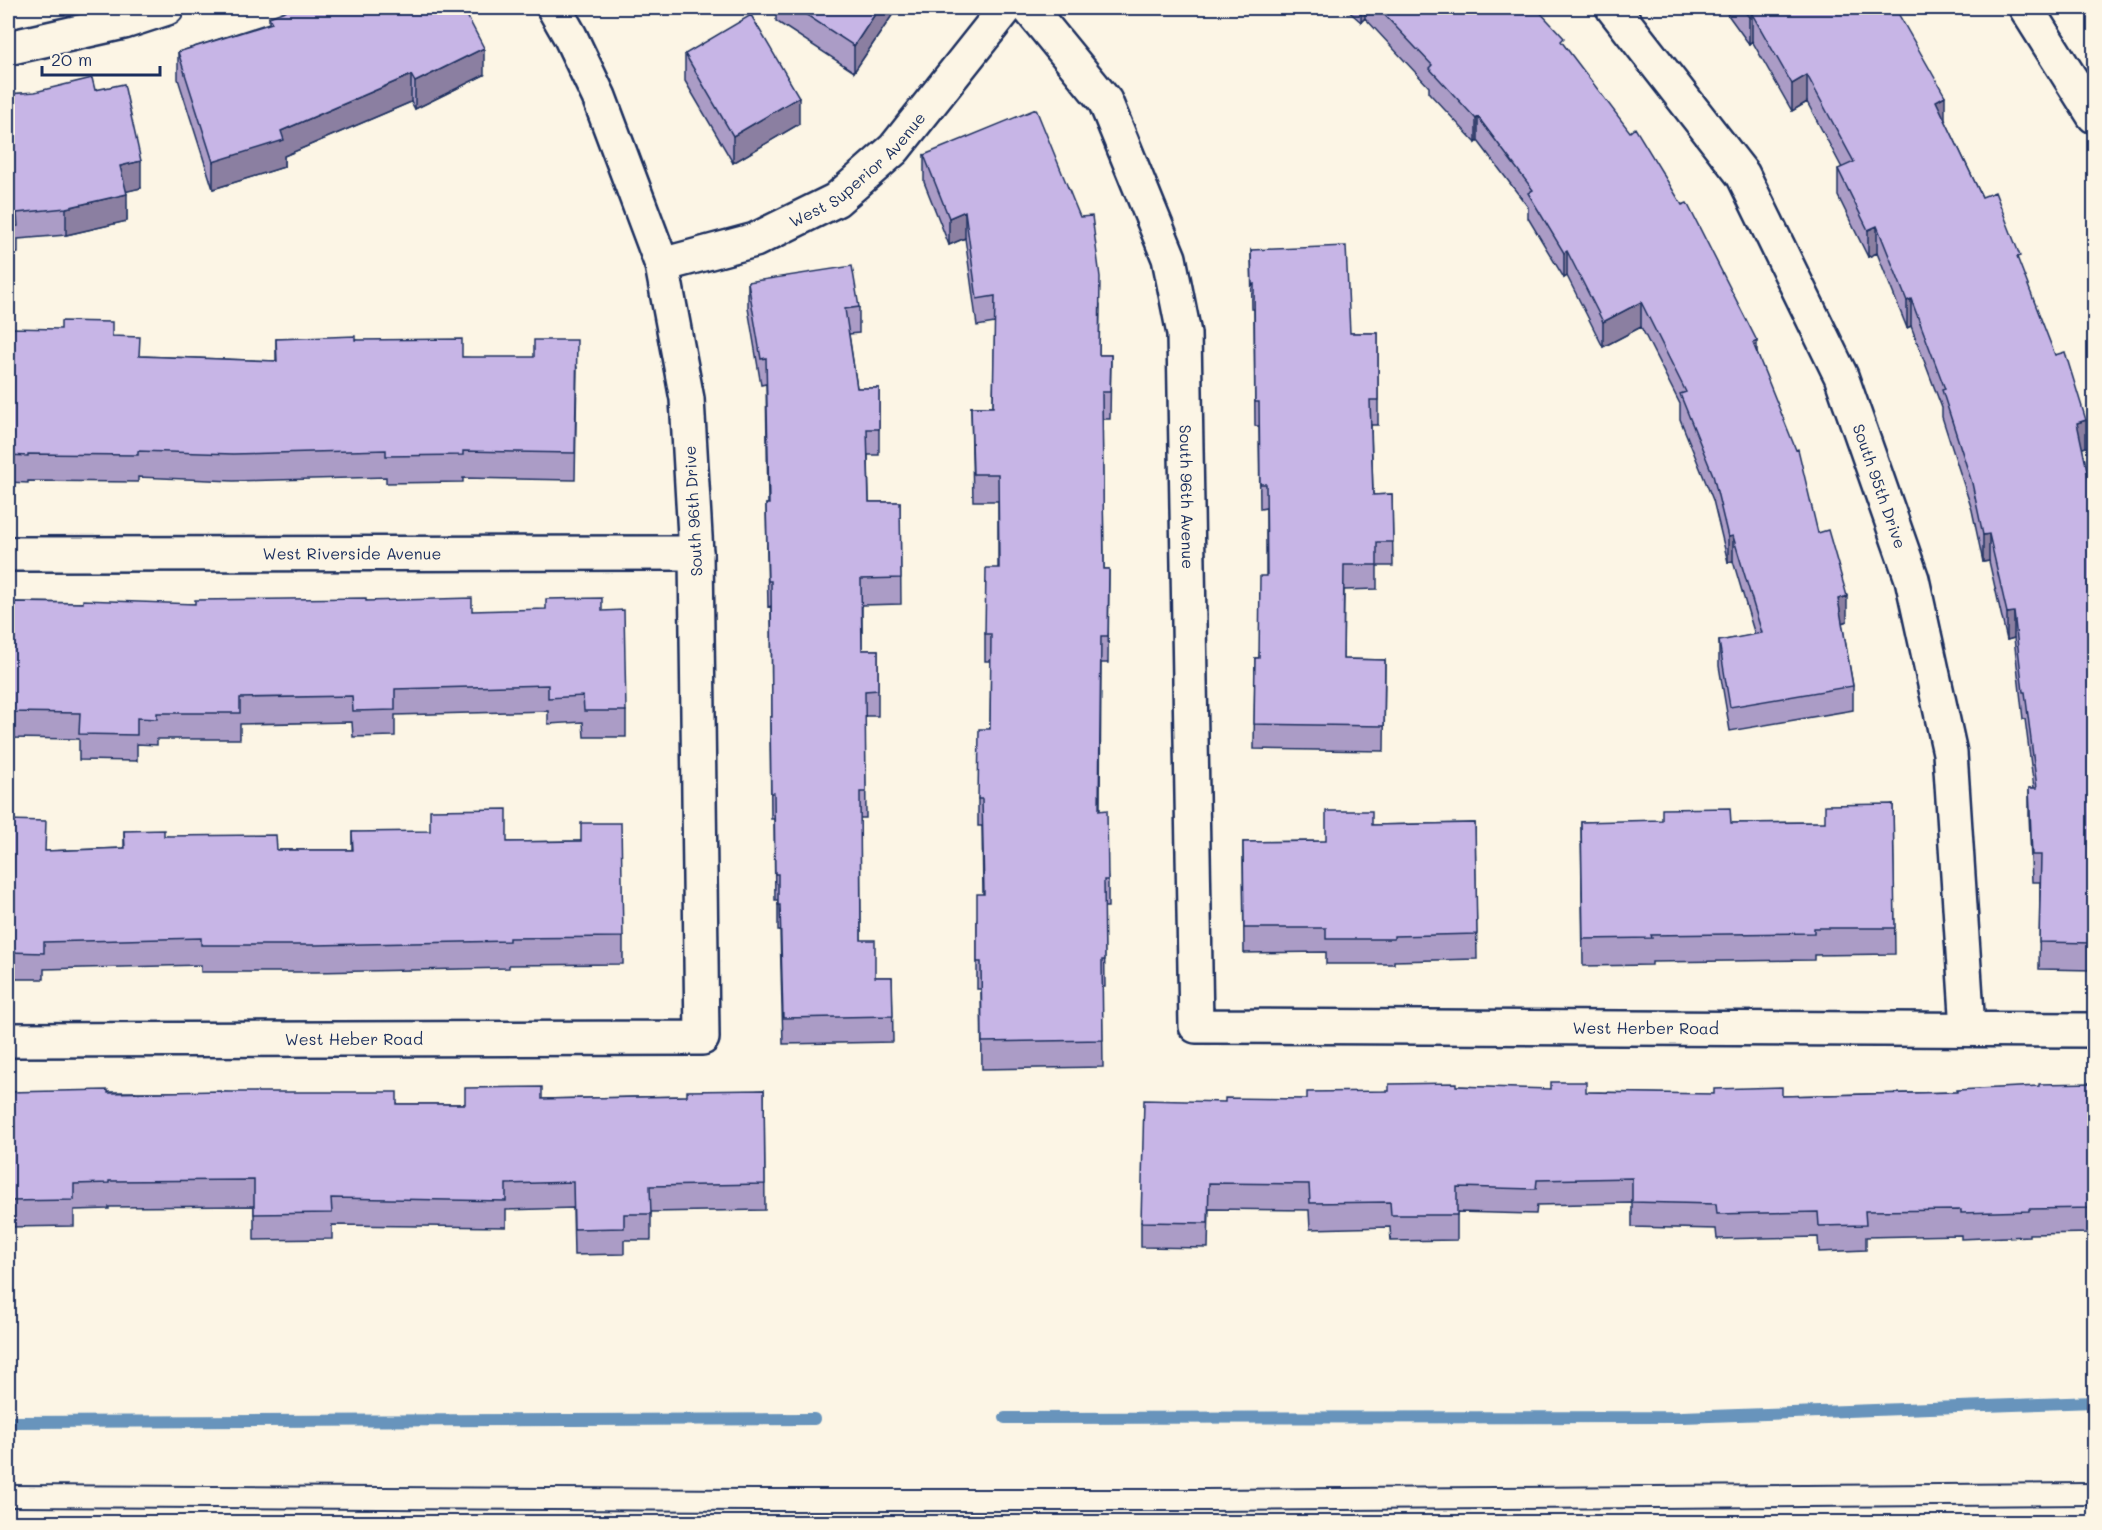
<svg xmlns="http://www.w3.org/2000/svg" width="2102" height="1530" font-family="Mali,sans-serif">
  <rect width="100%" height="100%" fill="#fcf5e5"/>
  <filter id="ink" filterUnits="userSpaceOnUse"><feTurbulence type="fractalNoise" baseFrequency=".0167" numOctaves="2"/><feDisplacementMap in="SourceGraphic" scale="12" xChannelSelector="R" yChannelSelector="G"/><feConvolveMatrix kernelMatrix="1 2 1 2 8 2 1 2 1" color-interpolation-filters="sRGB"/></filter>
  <g filter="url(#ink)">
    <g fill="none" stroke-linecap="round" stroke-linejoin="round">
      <path stroke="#6794bc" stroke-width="12" d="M1005,1418L1682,1417L2094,1402
        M8,1422L814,1419"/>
      <g stroke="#1b2f5e" stroke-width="24">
        <path id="lane" d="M8,1496L752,1500H1205L2094,1494"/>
      </g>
      <g stroke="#1b2f5e" stroke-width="38">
        <g id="street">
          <path id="s1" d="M1029,8L1105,101L1169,258L1184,334L1196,1026L2094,1030"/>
          <path id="s2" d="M1613,8L1743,175L1841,376L1912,579L1950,753L1968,1029"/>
          <path d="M8,48L124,22L167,8"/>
          <path id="s3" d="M662,265L755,240L836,200L894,149L1006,8"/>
          <path id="s4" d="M8,554L696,553"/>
          <path id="s5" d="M8,1040L702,1038L696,553L687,399L662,265L599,97L570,36L554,8"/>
        </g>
      </g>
      <g stroke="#1b2f5e" stroke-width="38">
        <path id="secondary" d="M2026,8L2094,116"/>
      </g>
      <use href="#lane" stroke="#fcf5e5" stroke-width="20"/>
      <use href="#street" stroke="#fcf5e5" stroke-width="33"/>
      <use href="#secondary" stroke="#fcf5e5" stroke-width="33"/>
    </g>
    <path fill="#ab9cc6" stroke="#1b2f5e" stroke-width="1.5" d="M776,8H897L854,72L776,21Z
      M1345,8H1536L1564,46L1757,354L1847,621L1842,623L1853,686V710L1730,731L1719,666V641L1755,635L1733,561L1728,562L1713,500L1680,419V404L1641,327L1603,347L1567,276L1564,278L1528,218V207L1478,141L1476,143L1429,93V87L1365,18L1361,22Z
      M1723,8H1895L1945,120L1982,197L2020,266L2086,447L2082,448L2094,503V970L2039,969L2040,882H2032L2029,815V788H2034L2025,719H2023L2014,638L2007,640L1989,561L1983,562L1972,510L1942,417V408L1911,326L1907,328L1877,253L1868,257L1838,196V169L1842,168L1807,102L1792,111L1752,41L1749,44Z
      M269,17L484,75L415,109L411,102L284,156V167L213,189L178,79V52L269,23Z
      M685,54L799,124L733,163L685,81Z
      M95,90L141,188L126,191L127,221L66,235L18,239V253L8,254V94Z
      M924,155L1100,304L1099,355H1111L1110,419H1102L1104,569H1109L1108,663H1101L1100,811L1108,880V907H1104L1105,987H1102L1103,1067L982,1069L981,989H977V921L983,894L982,826H978V799L990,729L991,661H985V634L998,568V501H973L971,407H993L995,323L977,326L965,238L949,245L924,182Z
      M1251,250L1350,333H1378V425H1371L1373,495L1392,494L1393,566H1377V589L1344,590L1343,659L1385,660L1384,751L1254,749L1255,658H1259L1266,576V508L1260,509L1259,426H1255L1254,309H1252Z
      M748,282L859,307V333L849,334L857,388H879V455H868L869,502H900L901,604L862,605V650H878V716H865L866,818H860L861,940L875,977H892L893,1042L783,1044L780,931H778V900H775L774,819H771L770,717H772L771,606L768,607L766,504H768L766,384L761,385L748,308Z
      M8,328L112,336L140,356L276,361V339L355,340L462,357L577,367L575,480L463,478V482L386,483V477L233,481L138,477V482L28,481V483L8,482Z
      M366,601L472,611L626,711V737H584L583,722L548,724V711L395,715V736L353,737L352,722L240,724V739H157V745L137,744V761L79,760V739L8,738V602L195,604Z
      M1893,804L1895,954L1814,955V960L1652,962V965L1583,966L1581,822L1731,823L1825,822Z
      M8,820L46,851L124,848V831L277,850H352V832L507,842L581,841L623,937V964L509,965V968L316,972H201V965L44,969V979H8Z
      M1475,823L1477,959L1394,961V964H1326V952L1244,953L1243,842L1326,841L1372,825Z
      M2094,1083V1233L2029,1234V1236L1961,1239V1235L1866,1237V1250L1819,1252L1818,1237L1717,1239L1716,1229L1632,1227V1203L1537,1205L1536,1214L1457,1212V1240L1391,1241L1390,1227L1310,1229L1309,1210L1209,1209L1208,1248L1141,1247V1222L1225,1102L1307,1099L1389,1091L1456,1086L1586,1092L1782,1096L1957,1092Z
      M764,1090L765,1210L651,1212V1240H624V1254L574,1255L573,1208L506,1210V1227L332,1225V1239L254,1240V1206L109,1207V1209L74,1210V1226L8,1227V1092H221L397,1104H465L542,1099L687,1096Z"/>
    <path fill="#8b7fa1" stroke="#1b2f5e" stroke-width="1.5" d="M879,8H897L854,72V46Z
      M1361,8H1365V18L1361,22Z
      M1752,14V41L1749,44V17Z
      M484,48V75L415,109V82Z
      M411,75V102L284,156V167L213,189V162L281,131Z
      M1807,75V102L1792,111V84Z
      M1945,96V123L1936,101Z
      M799,97V124L733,163V136Z
      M1478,117V141L1476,143V119Z
      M141,161V188L120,193V166Z
      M127,194V221L66,235V208Z
      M965,211V238L949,245V218Z
      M1877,226V253L1868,257V230Z
      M1567,251V276L1564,278V253Z
      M1911,299V326L1907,328V301Z
      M1641,302V327L1603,347V322Z
      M1757,341V366L1753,343Z
      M2086,420V447L2077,450V423Z
      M1989,534V561L1983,562V535Z
      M1733,536V561L1728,562V537Z
      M1847,596V621L1838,624V599Z
      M2014,612V638L2007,640V613Z"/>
    <path fill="#c7b5e6" stroke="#1b2f5e" stroke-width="1.5" d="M293,8H463L484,48L415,82L411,75L281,131L284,140L213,162L178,52L272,23L269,17Z
      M796,8H879L854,46Z
      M1378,8H1536L1564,38L1561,41L1630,132L1635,128L1682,205L1687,203L1757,341L1753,343L1796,450L1798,449L1818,533L1828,530L1847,596L1838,599L1853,686L1730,707L1719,641L1762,633L1733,536L1728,537L1713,475L1680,394L1686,392L1641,302L1603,322L1567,251L1564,253L1528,193L1533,190L1478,117L1476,119L1429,68L1432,65Z
      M1742,8H1895L1945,96L1936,101L1982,197L1995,192L2020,256L2017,257L2055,355L2065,352L2086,420L2077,423L2094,503V943L2039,942L2041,855H2032L2029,788H2037L2025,692H2023L2014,612L2007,613L1989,534L1983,535L1972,483L1942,390L1945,389L1911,299L1907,301L1877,226L1868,230L1838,169L1854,162L1807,75L1792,84L1752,14L1749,17Z
      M751,15L799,97L733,136L685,54Z
      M92,78L95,90L124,84L141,161L120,166L127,194L66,208L17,213L18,226L8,227V94L35,92Z
      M1036,109L1080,217L1092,216L1100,277L1099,355H1111L1110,392H1102L1104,569H1109L1108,636H1101L1099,811L1107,810L1108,880H1104L1105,960H1102L1103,1040L982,1042L981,962H977V894H984L982,799H978L979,729H990L991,634H985L986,568H999L998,474H973L971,407H993L995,296L977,299L965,211L949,218L924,155Z
      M1346,246L1350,333H1378V400H1370L1373,495L1392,494L1393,542H1377V565H1344L1343,659L1385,660L1384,726L1254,724L1255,658H1259L1260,576H1267L1266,484H1260L1259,402H1255L1254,284L1252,285L1251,250Z
      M852,266L859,307L845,309L857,388H879V429H867L869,502H900L901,578L861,579L862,650H878V690L865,691L866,792H860L861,940H875V977H892L893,1016L783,1018L780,905H778V874H775L774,793H771L770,717H772L771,581H768L766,504H769L766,358L761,359L748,282Z
      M61,321L112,322V336L140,337L139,356L277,361L276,339L355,336V340L462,339V357H534V340H577L575,453L463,451V455L386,456V450L233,454L138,451V455L28,454V456L8,455V328L61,329Z
      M366,598V601L472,598V611L546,609V599L602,598V611L624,610L626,711H584L583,696L548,698V685L395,689V710L353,711L352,696L240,698V713H157V719L137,718V735L79,734L80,713L8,712V602L83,603V600L195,604V600Z
      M1893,804L1895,928H1814V933L1651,935L1652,938L1583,939L1581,822L1662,820V809L1730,808L1731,823L1825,822V805Z
      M507,809V842L581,841V823H621L623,937L509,938V941L316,945H201V938L44,942V953L8,952V820L46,821L45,851L125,848L124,831L164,830V836L276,835L277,850H353L352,832L430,831V810Z
      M1326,811H1372V825L1475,823L1477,934L1394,936V939H1326V928H1244L1243,842L1326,841Z
      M1551,1082H1586V1092L1714,1094V1089L1782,1087V1096L1957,1092V1090L2039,1086V1084L2094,1083V1208L2029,1209V1211L1961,1213V1210L1865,1211L1866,1225L1819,1226L1818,1212L1717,1214L1716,1204L1632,1202V1178L1537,1180L1536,1189L1457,1187V1215H1391L1390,1202L1310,1203L1309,1184L1209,1183L1208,1223L1141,1222L1144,1100L1225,1102V1098L1307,1099V1092L1389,1091V1084L1456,1083V1086L1551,1089Z
      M542,1087V1099L687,1096V1091L764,1090L765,1184L650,1186L651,1214H624V1228L574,1229L573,1182L506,1184V1201L331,1198L332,1213L254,1214V1180L109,1181V1183L74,1184V1200L8,1201V1092L108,1090V1093L221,1091V1092H397V1104H465V1088Z"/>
  </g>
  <g text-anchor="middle" stroke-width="6" stroke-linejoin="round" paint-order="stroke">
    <g font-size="16" fill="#1b2f5e" stroke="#fcf5e5">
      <text dy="6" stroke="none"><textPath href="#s3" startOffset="222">West Superior Avenue</textPath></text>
      <text dy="6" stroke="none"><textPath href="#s2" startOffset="552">South 95th Drive</textPath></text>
      <text dy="6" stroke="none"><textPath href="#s1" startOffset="530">South 96th Avenue</textPath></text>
      <text transform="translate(693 511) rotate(-93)" y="6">South 96th Drive</text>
      <text dy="6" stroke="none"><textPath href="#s4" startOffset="344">West Riverside Avenue</textPath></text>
      <text dy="6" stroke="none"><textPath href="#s1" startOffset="1509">West Herber Road</textPath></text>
      <text dy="6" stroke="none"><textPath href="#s5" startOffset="346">West Heber Road</textPath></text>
    </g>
  </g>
  <rect width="2102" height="1530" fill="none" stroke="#fcf5e5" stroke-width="30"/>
  <rect x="15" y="15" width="2072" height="1500" fill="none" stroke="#1b2f5e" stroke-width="2" filter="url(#ink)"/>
  <path d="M42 66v9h118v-9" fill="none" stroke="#1b2f5e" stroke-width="3"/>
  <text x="51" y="66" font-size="18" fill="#1b2f5e" stroke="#fcf5e5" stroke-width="4.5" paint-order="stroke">20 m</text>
</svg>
